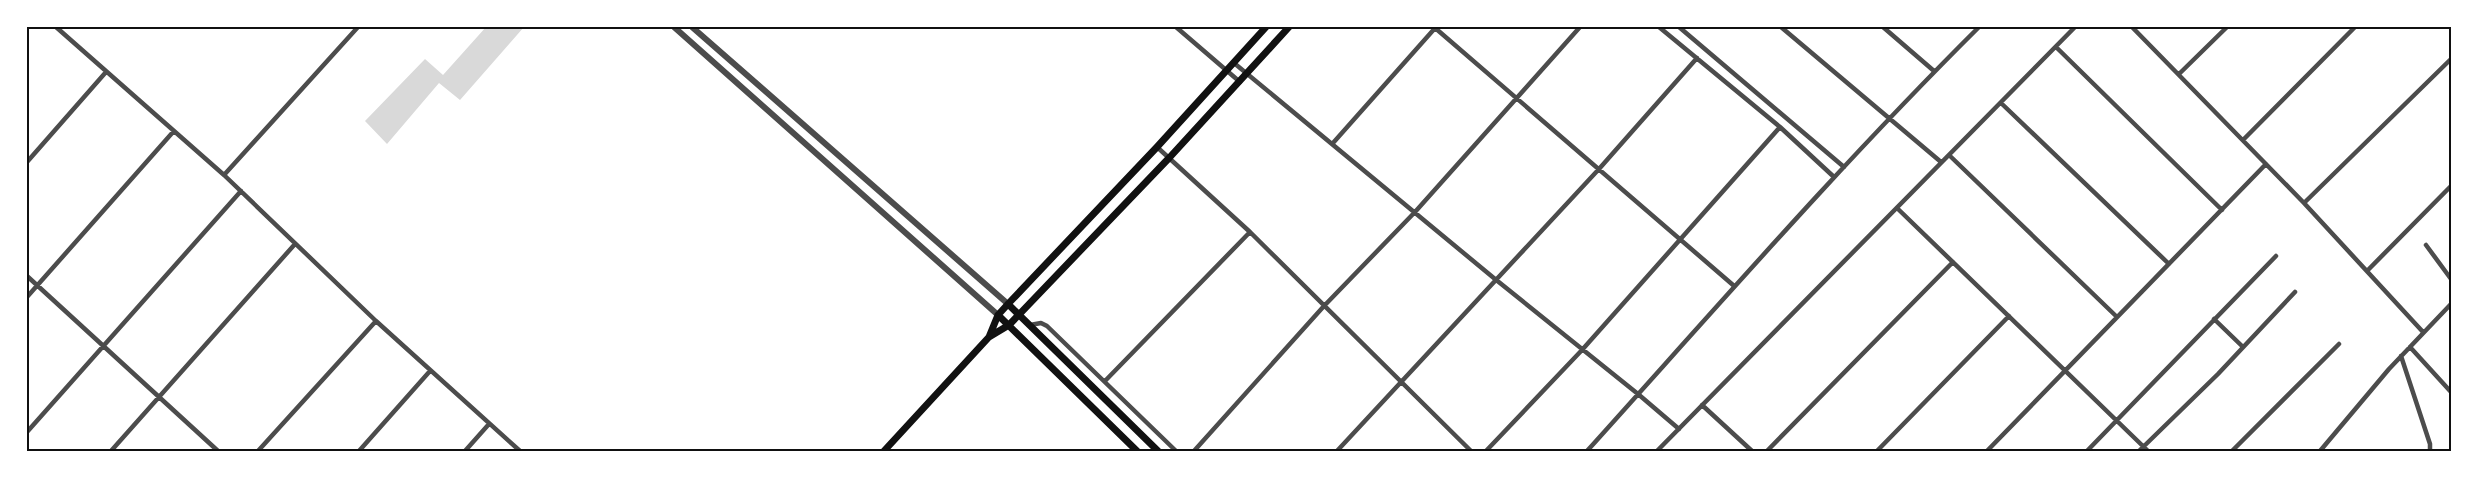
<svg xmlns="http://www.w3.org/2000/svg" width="2478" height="478" font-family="Karla,sans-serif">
  <rect width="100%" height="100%" fill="#fff"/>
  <path fill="#d9d9d9" d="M486,27H524L460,100L439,83L387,144L365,121L425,59L443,75Z"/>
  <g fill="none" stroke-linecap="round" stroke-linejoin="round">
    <path stroke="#4c4c4c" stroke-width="4.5" d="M56,27L224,175L376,321L520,451
      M1176,27L1240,82
      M1434,27L1733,285
      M1659,27L1780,127L1834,177
      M1679,27L1844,167
      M1781,27L1941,162
      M1883,27L1934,71
      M2132,27L2304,203L2423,332
      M2056,47L2222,210
      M1234,63L1495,279L1638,394L1679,429
      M2179,74L2227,27
      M2001,103L2169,264
      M2243,140L2355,27
      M1333,143L1436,27
      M1157,147L1250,232L1471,451
      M1949,155L2117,317
      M27,162L106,72
      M224,175L358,27
      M2304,203L2451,59
      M1898,209L2148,451
      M2426,245L2451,279
      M2367,271L2451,186
      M27,276L218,451
      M27,297L173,132
      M2214,319L2243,347
      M1030,325L1041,323L1047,326L1176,451
      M2410,347L2451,392
      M2401,356L2430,444V451
      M1105,381L1250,232
      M1702,405L1752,451
      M27,432L241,191
      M111,451L295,244
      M258,451L376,321
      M359,451L430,371
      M465,451L489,424
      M1194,451L1324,306L1415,212L1580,27
      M1337,451L1599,169L1697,58
      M1486,451L1582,350L1780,127
      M1587,451C1716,308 1842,163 1979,27
      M1657,451L2075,27
      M1767,451L1953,262
      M1877,451L2009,316
      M1987,451L2266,164
      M2087,451L2276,256
      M2139,451L2218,374L2295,292
      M2232,451L2339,344
      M2320,451L2389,369L2451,304"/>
    <path stroke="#4c4c4c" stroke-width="6" d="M674,27L998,315
      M692,27L1008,304"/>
    <path stroke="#111" stroke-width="7" d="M1008,304L1158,451
      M998,315L1137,451
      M989,337L998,315L1008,304L1157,147L1266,27
      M884,451L989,337L1009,325L1170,157L1289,27"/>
  </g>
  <rect width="2478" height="478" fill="none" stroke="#ffffff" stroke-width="57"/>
  <rect x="28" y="28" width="2422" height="422" fill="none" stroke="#111" stroke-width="2"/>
</svg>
